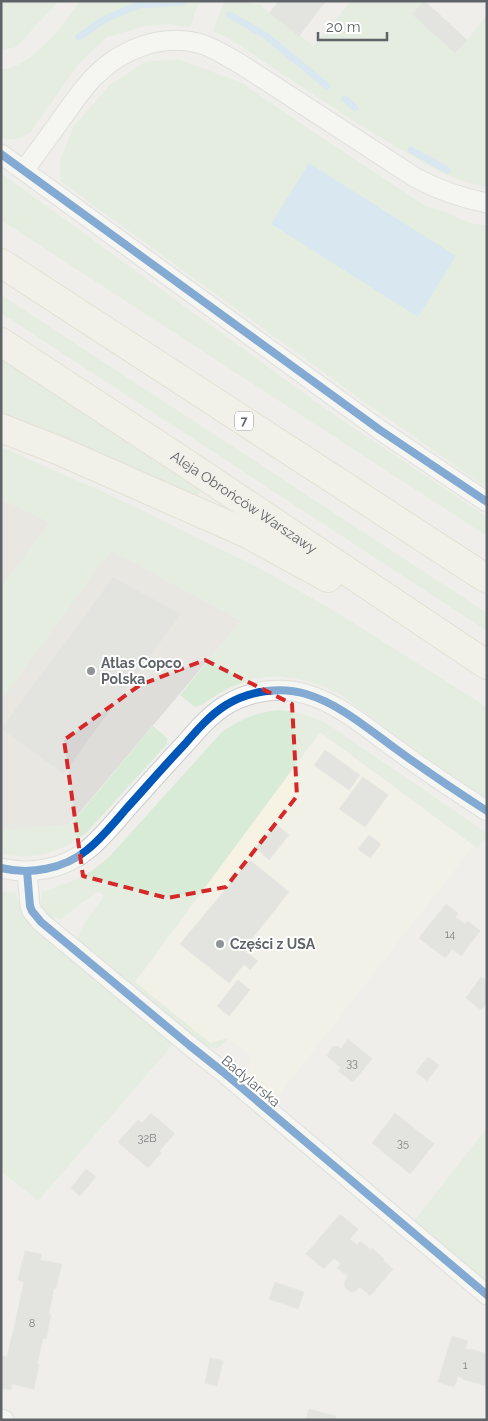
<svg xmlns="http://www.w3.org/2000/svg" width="488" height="1421" font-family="Raleway,sans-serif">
  <rect width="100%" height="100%" fill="#efeeea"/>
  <path fill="#f7f3e4" d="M320,732L474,845L277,1097L248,1074L251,1056L241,1048L228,1038L210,1043L135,982Z"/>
  <path fill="#dfddda" d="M1,499L50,522L1,588Z
    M111,550L241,621L69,825L1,830V700Z"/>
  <path fill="#d8ebd6" d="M1,1H59L16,47L1,50Z
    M80,1H199L190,27L167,24L145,26L107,37L79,63L30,133C19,139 13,141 1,138V69C29,71 66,22 80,1Z
    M224,1H240L261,5L269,13L314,46L351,1H424L412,14L455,53L467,40L487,15V187C451,181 421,161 390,143C335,110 283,74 230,39L213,31Z
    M178,59L242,83L303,125L427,207C432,208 438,209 443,211C457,217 471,226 487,225V488L362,400L60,181V160L74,126L110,85L145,62Z
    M1,173L334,415L487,517V536L1,220Z
    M1,295L487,613V631L1,313Z
    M1,359L195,484L199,488L200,492L196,496H191L1,415Z
    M1,447L108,494L259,568L336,612L487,707V799C457,779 428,759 399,738C361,712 340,684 291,678C283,677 273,676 265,677C249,679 232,686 218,694C210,699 205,704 195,707L180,695L241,621L111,550L1,700V588L50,522L1,499Z
    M278,710C295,711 310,715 326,723L487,833V837L477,848L320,732L135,982L210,1043L228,1038C220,1048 217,1051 204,1045L81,945L77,939C83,923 93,911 103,898V894L96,892L61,919L49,917C43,910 39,902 42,892L75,880L93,870L109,857L222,732C241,719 255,713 278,710Z
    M153,726L167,738V744L87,832C60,853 35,861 1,854V830L70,825Z
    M1,892H15L21,909L32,924L173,1044L38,1201L1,1171Z
    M487,1128V1282L414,1221Z"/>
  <path fill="#bfe0f9" d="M309,163L456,256L418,317L271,224Z"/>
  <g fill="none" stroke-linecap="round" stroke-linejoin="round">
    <path stroke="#bfe0f9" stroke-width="7" d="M230,15L266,36L327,86
      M79,37L105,19L138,5L182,2
      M345,99L355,108
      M411,150L447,170"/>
  </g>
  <path fill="#d6d5d3" stroke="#deddd9" d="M279,1H326L299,36L269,13Z
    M424,1L439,14L426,27L412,14Z
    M439,14L467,40L455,53L426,27Z
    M113,577L181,614L64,774L1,729Z
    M325,750L360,775L349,790L314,765Z
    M363,777L388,795L365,827L339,809Z
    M276,824L289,835L269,860L256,848Z
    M369,835L381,844L370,858L358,849Z
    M250,860L289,892L243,950L258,961L250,970L244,964L229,983L180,944Z
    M446,904L458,913L455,917L465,924L468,921L480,931L461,956L452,949L445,958L419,938Z
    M481,977L487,981V1003L481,1010L466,998Z
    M238,980L250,990L229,1016L217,1006Z
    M348,1039L372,1059L353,1082L338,1071L341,1068L327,1056L332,1047L337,1046L341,1049Z
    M428,1057L439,1065L427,1081L416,1072Z
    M151,1113L175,1134L159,1151L161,1153L148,1168L118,1142L138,1120L142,1123Z
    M395,1113L434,1144L410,1174L372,1143Z
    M86,1169L96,1177L80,1196L71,1188Z
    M340,1214L358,1229L350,1239L357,1245L360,1241L371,1250L372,1248L384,1259L383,1260L393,1269L370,1296L360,1287L355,1291L352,1292L346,1289L344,1283L348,1276L337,1268L341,1264L334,1258L324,1269L306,1254Z
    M25,1251L42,1254L40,1260L62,1264L56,1289L54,1288L49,1314L51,1315L46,1339L43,1338L37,1364H39L34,1389L12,1384L11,1390L1,1388V1356L7,1357L16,1319L24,1282L18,1280L22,1263L21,1262L23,1261Z
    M275,1282L304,1292L298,1309L269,1299Z
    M452,1336L468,1341L465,1349L471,1350V1349L487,1354V1386L462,1379L463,1378L458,1376L454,1387L438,1382Z
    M210,1358L223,1361L217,1386L205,1383Z
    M309,1409L336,1416L335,1420H306Z"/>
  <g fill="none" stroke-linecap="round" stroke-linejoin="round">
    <g stroke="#cbcccc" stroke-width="21">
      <path id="minor" d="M1,154L380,430L487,502
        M24,170C39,150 53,131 67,111C76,99 85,85 96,75C122,49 161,34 198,43C213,47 228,57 242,65L416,178C439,190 461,198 487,203
        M1,868C30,875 64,869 87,850C102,838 114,823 126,809C146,787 165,765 185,744C197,730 210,715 226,705C249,691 280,686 306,694C340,704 368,729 396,749C426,771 456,791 487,811
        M27,871L30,906L32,911L41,922L189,1045L223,1072L487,1295
        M1,1419L4,1420"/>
    </g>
    <g stroke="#d7ceb8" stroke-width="30">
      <g id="primary">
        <path d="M1,263L487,579"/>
        <path id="s1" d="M1,342L184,462L487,665"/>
        <path d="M1,428L60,451L248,534L328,578"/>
      </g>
    </g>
    <use href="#minor" stroke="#fdfcfc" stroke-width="19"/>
    <use href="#primary" stroke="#f4f2e9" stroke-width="28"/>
    <g stroke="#fff" stroke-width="11">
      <path id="cycleway" d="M1,154L380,430L487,502
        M1,868C30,875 64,869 87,850C102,838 114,823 126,809C146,787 165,765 185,744C197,730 210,715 226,705C249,691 280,686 306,694C340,704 368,729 396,749C426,771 456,791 487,811
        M27,871L30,906L32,911L41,922L189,1045L223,1072L487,1295"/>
    </g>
    <use href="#cycleway" stroke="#0057b8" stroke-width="8"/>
  </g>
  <path d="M0 0H488V1421H0ZM205,660L292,704L297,796L226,887L167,898L83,876L64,740L140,685Z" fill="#efeeea" fill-opacity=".55" fill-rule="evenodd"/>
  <path fill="none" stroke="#d62828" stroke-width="4" stroke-dasharray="10 6" stroke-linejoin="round" d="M205,660L292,704L297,796L226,887L167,898L83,876L64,740L140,685Z"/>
  <g fill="#919496" stroke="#fff" stroke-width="2">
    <circle cx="91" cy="671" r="5"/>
    <circle cx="220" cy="944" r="5"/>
  </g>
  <g text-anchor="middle" stroke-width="4" stroke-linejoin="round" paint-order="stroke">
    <g font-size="11" fill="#7e8184">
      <text x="450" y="938">14</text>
      <text x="352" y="1067">33</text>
      <text x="147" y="1142">32B</text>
      <text x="403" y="1147">35</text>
      <text x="32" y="1327">8</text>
      <text x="465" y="1369">1</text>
    </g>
    <rect fill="#fff" stroke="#8f9295" stroke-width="1" x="235" y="411.5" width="18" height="19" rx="4"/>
    <g font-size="12" font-weight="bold" fill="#5f6368">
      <text x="244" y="425">7</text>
    </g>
    <g font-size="14" fill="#5f6368" stroke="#fff">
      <text dy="5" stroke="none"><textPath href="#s1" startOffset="291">Aleja Obrońców Warszawy</textPath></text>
      <text transform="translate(251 1081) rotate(40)" y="5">Badylarska</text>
    </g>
    <g font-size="14" font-weight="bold" fill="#5f6368" stroke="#fff" text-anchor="start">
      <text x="101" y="668">Atlas Copco<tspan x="101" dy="16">Polska</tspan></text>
      <text x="230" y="949">Części z USA</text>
    </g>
  </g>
  <rect width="488" height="1421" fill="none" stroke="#5f6368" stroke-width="5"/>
  <path d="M318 32v8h69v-8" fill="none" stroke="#5f6368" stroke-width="2.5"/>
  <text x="326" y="32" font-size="15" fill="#5f6368" stroke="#ffffff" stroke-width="4" paint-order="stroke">20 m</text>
</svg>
